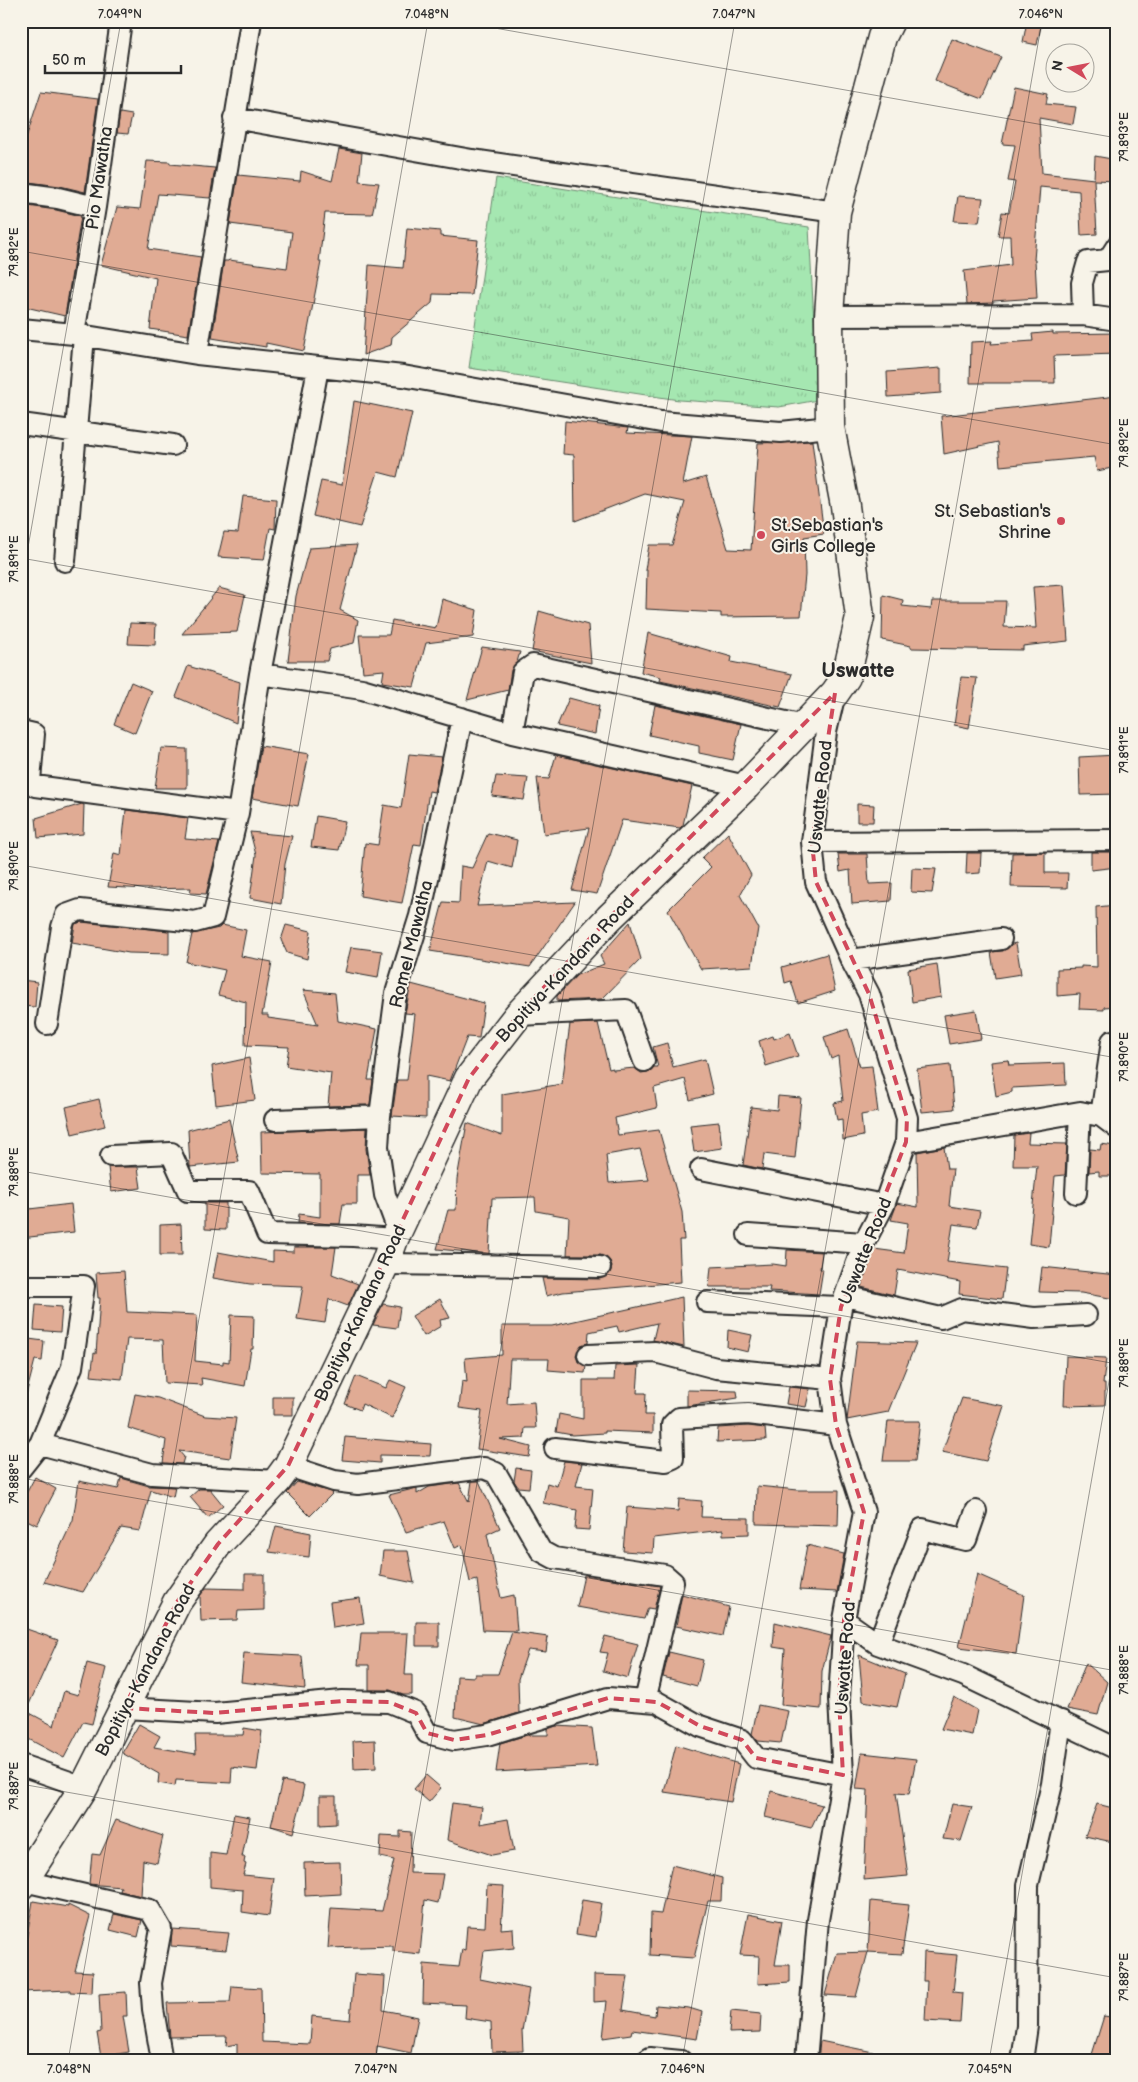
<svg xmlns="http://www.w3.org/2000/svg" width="1138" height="2082" font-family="'Balsamiq Sans',sans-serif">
  <defs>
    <pattern id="park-tufts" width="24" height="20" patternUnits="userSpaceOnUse" patternTransform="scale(1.25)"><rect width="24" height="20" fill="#a5e7b1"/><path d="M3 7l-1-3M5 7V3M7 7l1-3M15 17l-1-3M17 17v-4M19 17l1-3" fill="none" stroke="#8ec698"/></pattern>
  </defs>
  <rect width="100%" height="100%" fill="#f7f3e8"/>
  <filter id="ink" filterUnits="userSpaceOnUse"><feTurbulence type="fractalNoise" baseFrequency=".02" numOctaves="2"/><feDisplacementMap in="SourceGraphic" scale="10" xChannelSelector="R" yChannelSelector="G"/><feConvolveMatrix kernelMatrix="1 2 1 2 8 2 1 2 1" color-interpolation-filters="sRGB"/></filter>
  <g filter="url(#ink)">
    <path fill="url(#park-tufts)" stroke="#68896e" d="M496,178L809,227L818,400L779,407L679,400L469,368Z"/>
    <path fill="#e0ab94" stroke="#2b2b2b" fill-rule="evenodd" d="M1027,21H1042L1037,45L1023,42Z
      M952,39L1001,57L982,99L935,81Z
      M1014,87L1048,94L1046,104L1076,107L1073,124L1039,118L1042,173L1094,179L1095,156L1117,160V181L1094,180L1097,234L1081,235L1079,191L1040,187L1034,260H1035L1037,298L993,301V303L967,304L964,271L1011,265L1010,236H998L1002,212L1009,213L1015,182L1008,181L1015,145L1002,144Z
      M41,92L98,99L85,192L60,186L21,181V137L26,138Z
      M120,113L132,115L128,134L117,133Z
      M339,149L362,153L359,181L379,183L372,214L325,213L319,262H321L304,351L266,343V347L212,338L224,261H228L229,260L287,268L292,232L230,224L238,175L300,181L301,171L332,181Z
      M147,161L170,162V164L215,168L210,198L158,194L148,249L201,257L188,335L150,329L156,278L101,265L117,207L140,209Z
      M958,196L983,198L979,222L954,221Z
      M21,205L56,210L81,216L65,316L21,306Z
      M407,228L440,231V236L478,240L472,295L433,294L432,303L392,337L391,345L363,355L369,265L403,268Z
      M1053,332V334L1117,333V354L1054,356L1055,383H970L971,342L992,341L991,344L1033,341L1032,334Z
      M941,368V393L888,397L887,372Z
      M1117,396V467L1097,471L1094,457L1000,466L998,442L944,454L941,416Z
      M354,401L412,413L397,477L378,472L360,527L313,516L321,481L342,485Z
      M565,421L628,428L627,433L692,436L683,484L706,477L728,549L751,550L758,443L812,441L824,534L804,537L805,575L801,616L721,617V613L646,609L647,570H645L649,545H672L685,502L645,494L575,521L574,455L563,454Z
      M243,496L276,499L275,529L270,528L264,560L218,557L224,532L238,533Z
      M357,545L340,610L358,620L354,643L330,649L327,661H288L296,596L309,548Z
      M1064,585L1068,641L1023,646V650L911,648V646L882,640L883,595L903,600L902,606L931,609L932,601H1006L1004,627L1036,628L1033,587Z
      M219,588L245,595L237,632L182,634Z
      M442,599L477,610L473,637L426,643L414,687L382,682L384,670L363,672L359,635H389L392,620L436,628Z
      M539,611L588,625L591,663L532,651Z
      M130,623L156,624L155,645L128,644Z
      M648,633L732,657L731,662L792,674L780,707L660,681L661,677L641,672Z
      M482,647L520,652L517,662L511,670L508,690L467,700Z
      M188,666L240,682L236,723L176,697Z
      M961,677L977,678L969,728L954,725Z
      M131,682L152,691L135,733L114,724Z
      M569,698L599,706L595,734L557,726Z
      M655,705L741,724L733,760L699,753V746L649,735Z
      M261,746L309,754L298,806L252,798Z
      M161,748L187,749V788H155Z
      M409,754L442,757L434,792L429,791L421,845L414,844L402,903L360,896L365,843L378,845L384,805L401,808Z
      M556,755L692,786L683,825L680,828L622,820L597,894L572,890L589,828L544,834L537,778L549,779Z
      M1117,755V794L1080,795L1079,757Z
      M496,776L528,778L524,800L492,796Z
      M82,804L84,805L83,834L38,838L36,818Z
      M857,804L874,805L873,822H857Z
      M126,810L188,818L185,839L219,842L206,894L190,893L191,888L148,889L108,887L114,853L121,855Z
      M316,816L345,821L339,850L311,847Z
      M250,832L292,836L285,864L281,904L250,898L256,855Z
      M488,833L517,840L512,868L488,861L477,906L575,902L530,967L430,951L443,902L459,903L461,866L472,868Z
      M728,833L751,875L740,895L758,928L752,966L701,969L668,910L711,867L702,858Z
      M1045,852V873H1068L1067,888L1011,887L1012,853Z
      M1091,852H1117V867L1091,870Z
      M967,853H981L980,873L966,874Z
      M838,854H867L869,884L892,883L891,901L852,904L850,870L840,872Z
      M912,868L936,869L932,893L911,892Z
      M1117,905V1006L1104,1007V1010L1079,1009L1080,994L1057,996V969L1081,968V966L1097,967L1096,907Z
      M81,922L169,931V954L129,953L72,943L75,924Z
      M630,922L641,959L602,999L557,1001V996L577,975L604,964L600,956Z
      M222,925L246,930L241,956L272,962L262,1015H268V1018L318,1025L303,990L335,993L338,1021L377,1029L368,1080H373L370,1105L328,1106L331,1073L286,1066L289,1047L245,1045L246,1002L218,995L225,970L186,962L192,934L219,928Z
      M286,925L311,931L307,959L287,953L281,940Z
      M1016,943L1021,974L995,978L991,952L1003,951L1012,944Z
      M351,947L382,951L378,978L345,972Z
      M827,954L835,991L798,1003L791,981L785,983L782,967Z
      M937,964L941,997L912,1002L908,969Z
      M21,980L37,982L35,1007L21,1006Z
      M411,984L484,1003L479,1038L467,1037L450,1081L426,1076V1118L392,1116L397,1080H407L415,1014L405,1013Z
      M976,1010L981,1039L949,1044L944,1015Z
      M598,1023L609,1069L613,1068V1070L635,1068L641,1073L648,1072L654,1067H658L653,1047L667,1043L673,1067L705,1059L713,1094L690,1100L685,1079L654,1088L657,1108L615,1118L618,1135L659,1130L682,1212L684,1240H679L681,1282L563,1292L546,1296L542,1278L600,1279L610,1273L612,1267L610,1261L601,1255H567L569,1217L536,1211L535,1197L492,1198L489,1254L437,1249L448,1210H456L457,1179L467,1123L502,1136V1094L562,1084L570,1024ZM640,1149L649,1180L609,1183L606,1155Z
      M848,1029L860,1067L872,1066L878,1112L861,1115L863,1136L843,1140L842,1119L837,1120L834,1103L843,1101L838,1056L831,1059L824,1037Z
      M790,1033L798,1056L766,1066L759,1041L773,1036L774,1039Z
      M249,1058L255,1100L216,1105L212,1066Z
      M1008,1060L1009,1065L1065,1063L1066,1085L1012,1088V1092L996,1096L991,1062Z
      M950,1065L954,1109L922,1112L917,1069Z
      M778,1096L801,1098L795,1158L764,1154L762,1169L743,1165L751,1107L777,1110Z
      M99,1099L105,1126L72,1134L66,1107Z
      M229,1119L239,1162L190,1167L188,1130Z
      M719,1122L722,1148L694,1152L690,1125Z
      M367,1128L366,1149L370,1175H357V1204H343L340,1224L298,1223L299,1214L320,1217V1174L262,1173L261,1132Z
      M1029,1133L1028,1143L1067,1144L1065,1175L1055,1176L1049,1247L1029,1244L1037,1166H1013L1014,1135Z
      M1101,1144L1115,1146L1113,1176H1099V1171L1089,1172L1090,1149L1100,1150Z
      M944,1147L947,1169H953L949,1206L980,1211L977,1227L953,1224L947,1262L1006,1269L1002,1299L959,1294L960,1282L898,1270L894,1295L861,1287L874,1249L904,1253L908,1223L891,1220L897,1203L918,1207L917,1152Z
      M108,1167H138L141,1188L111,1192Z
      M205,1203H226V1230L205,1229Z
      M71,1204L74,1232L21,1238V1210Z
      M181,1224L182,1255H160V1225Z
      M294,1247H336L332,1274L358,1284L348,1306L329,1299L325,1323L297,1319L303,1286L250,1284L213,1278L218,1252L273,1262V1251L294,1252Z
      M787,1250L822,1252L820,1269H823L819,1294L769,1291L770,1287H709L711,1267L773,1264L786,1266Z
      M1042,1267L1117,1275L1115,1299L1081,1293L1039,1292Z
      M124,1271L127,1312L197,1315L195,1361L223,1364V1361L229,1362L231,1315L254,1316L253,1349H251L245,1386L201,1378L202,1385L165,1383L163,1340L127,1339L122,1379L91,1376L94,1353L96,1354L100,1298H98L96,1273Z
      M682,1297L684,1347L653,1340L657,1323L619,1332L617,1326L589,1332L588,1343L581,1345L576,1355L578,1362L586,1366L585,1373L548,1370L549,1359H510L507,1404L534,1402L536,1428H525L524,1438L500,1439L531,1447L529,1457L477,1449L482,1411L459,1408L462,1381L467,1382L465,1358L502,1355V1326H552Z
      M440,1299L450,1318L440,1320L441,1326L424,1336L412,1316Z
      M383,1304L400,1307L397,1328L373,1325Z
      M36,1305L62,1307L60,1332L34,1330Z
      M728,1330L752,1335L748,1352L727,1347Z
      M21,1338L44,1341L42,1361L35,1360L26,1395L21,1394Z
      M857,1341L916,1343L888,1412L847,1420Z
      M1066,1356L1106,1358L1103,1384H1105V1405L1064,1406Z
      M639,1365L637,1393H646L645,1415H653V1433L605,1431V1433L572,1435L556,1432L559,1414L583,1419V1380H614L615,1366Z
      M356,1376L386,1388L390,1380L406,1387L392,1418L362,1404L360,1410L345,1404Z
      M789,1387L810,1389L806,1407L786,1404Z
      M687,1390L737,1391L738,1398L687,1406Z
      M135,1394L158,1398L205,1416L236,1418L230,1458L179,1451L184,1457L182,1464L163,1463L166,1440L128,1428Z
      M273,1397H293V1415H273Z
      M962,1398L1004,1406L986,1461L942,1452Z
      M888,1421H920L915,1461H883Z
      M748,1426L765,1428L766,1440L717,1442L718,1428Z
      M345,1437L431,1444L430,1456L380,1455V1463L342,1460Z
      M564,1461L582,1463L576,1486L593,1488L589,1530L575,1529L577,1510L543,1503L547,1483L557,1486Z
      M516,1468L531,1470L529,1488L518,1487L514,1481Z
      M35,1477L56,1489L37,1525L21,1517V1503Z
      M121,1478L149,1486L175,1487L173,1497L151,1490L140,1531L121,1528L83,1592L44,1582L73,1520L79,1481L118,1489Z
      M472,1481H479L500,1528L487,1534L501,1598L514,1595L517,1631L483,1630L477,1580L470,1582L462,1545L455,1548L444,1521L406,1532L389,1495L417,1488V1494L429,1487L459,1483L469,1502Z
      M297,1482L330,1492L333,1493L310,1516L287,1493Z
      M757,1486L798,1490H839L838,1526L756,1524Z
      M199,1489H210L223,1505L208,1518L190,1497Z
      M679,1499L702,1501L701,1517L749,1518V1534L723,1535V1530L654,1538L653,1553L623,1551L627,1507L678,1511Z
      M276,1526L311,1533L309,1557L269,1552Z
      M807,1545L844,1554L837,1592L799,1590Z
      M383,1551H408L414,1583L380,1576Z
      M245,1574H264V1610L238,1611L237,1620L201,1621L200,1596L206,1588L245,1589Z
      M977,1574L1024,1595L1016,1654L959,1647Z
      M584,1575L660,1586L654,1609L648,1608L644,1619L577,1607Z
      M682,1594L729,1607L723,1636L676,1626Z
      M360,1598L364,1623L333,1628L330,1602Z
      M416,1622H439V1646H416Z
      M775,1622L831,1636L822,1671L821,1709L781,1705L785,1649L773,1647Z
      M21,1627L58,1640L26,1711L54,1726L64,1691L78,1695L87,1663L106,1668L92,1724L83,1722L64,1758L21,1735Z
      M512,1632L548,1637L546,1652L528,1650L518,1679L519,1713L484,1724L455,1717L457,1676L475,1677V1674H498Z
      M361,1633H408L405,1675H412V1695H403L390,1690H369V1665H358Z
      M605,1636L638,1644L628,1678L603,1671L608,1653L600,1652Z
      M669,1652L703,1660L697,1686L663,1677Z
      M244,1653L302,1656L305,1689L241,1682Z
      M859,1655L905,1674L897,1707L863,1701Z
      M1086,1663L1107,1682L1098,1715L1067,1709Z
      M954,1697L977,1710L972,1735L941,1729Z
      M758,1705L788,1711L781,1743L758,1741L752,1734Z
      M139,1724L160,1736L154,1747L196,1754L195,1735H243L244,1728L262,1731L257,1770L232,1767L231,1783L176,1780L175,1786L158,1783L159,1774L122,1753Z
      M556,1726L592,1728L597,1766L496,1772L500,1743L527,1735H548V1729Z
      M375,1740L376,1768L354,1769L353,1741Z
      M676,1745L739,1764L731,1802L664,1792Z
      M862,1753L916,1759L909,1794L896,1793L908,1876L864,1880L868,1790L856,1789Z
      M426,1775L441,1788L429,1802L414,1789Z
      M282,1781L304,1785L302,1796H303L293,1833L271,1826Z
      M771,1791L822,1805L811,1828L765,1817Z
      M320,1796H336V1824L320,1825Z
      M452,1803L482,1807L480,1824L508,1819L514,1851L492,1855L447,1840Z
      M952,1804L972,1807L961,1841L943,1839Z
      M1097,1804L1117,1809V1843L1085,1836Z
      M234,1814L250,1817L242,1857H245L244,1863L246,1864L243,1875L274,1878L269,1916L242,1912L243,1890L210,1887V1853L226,1855Z
      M116,1820L163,1836L157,1863L143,1860L141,1896L120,1891L121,1887L89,1884L92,1854L100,1855Z
      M400,1831L411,1832L410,1873L443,1874L438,1903L425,1900L420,1954L393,1951V1946L328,1948L331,1908L382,1911L394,1860L380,1857L381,1836L400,1837Z
      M340,1862L341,1894L305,1896L304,1863Z
      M672,1865L722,1878L721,1901H708L694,1958L650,1955L651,1913L661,1914Z
      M487,1885L504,1886L501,1929L513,1928L514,1948L484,1951L480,1979L529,1989L522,2031L523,2051L492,2052L491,2022L465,2018L466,2005L423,2003L424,1964L459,1967L462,1949L465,1950L467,1926L485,1927Z
      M582,1900L601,1903L596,1937L576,1934Z
      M33,1901L68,1907V1905L90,1916L75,1971L93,1972L92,1993L70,1992V1990L21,1992V1947H25Z
      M871,1901L909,1905L902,1954L868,1952Z
      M114,1914L142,1920L138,1937L110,1930Z
      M748,1914L782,1921L775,1965H790V1982L758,1984L759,1956L740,1955Z
      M172,1929L229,1933L226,1950L171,1946Z
      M868,1952L856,1997L825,1995L837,1953Z
      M924,1952L957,1955L953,1992L962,1993L960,2023L925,2021L927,1981H923Z
      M354,1974L385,1976L383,2010L418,2017L411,2053L377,2046L376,2061H322L292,2056V2061H237V2044L226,2046L227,2036L170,2037L167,2003L230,2002L232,1986L261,1988L262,2042L310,2044L312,2016L350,2020Z
      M594,1975L628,1976L623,2010L655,2016L656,2005L689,2008L702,2012L697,2039L632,2030L631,2034L603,2038L607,2001L594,2002Z
      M126,1992L127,2016H123L129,2052L101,2057L97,2033L101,2032L99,1994Z
      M731,2011L761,2014L760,2032L729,2033Z
      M1104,2016L1117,2018V2061H1090Z
      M820,2041L883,2054V2061H818Z"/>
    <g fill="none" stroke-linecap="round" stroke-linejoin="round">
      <g stroke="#2b2b2b" stroke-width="24">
        <path id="street" d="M234,118L472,160L836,212
          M21,193L58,198L95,207
          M1083,315L1082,283L1088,262L1108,260L1117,246
          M829,316L1083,315L1117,320
          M21,329L74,334L197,354L403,376L661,422L781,432L830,427
          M74,334L95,207L121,21
          M197,354L251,21
          M21,424L173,445
          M65,561L84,336
          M260,674L362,689L512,733L746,786
          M21,731L34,734L30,781L35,786L238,813
          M512,733L523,672L533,665L804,726
          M812,842L1117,840
          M851,960L1001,939
          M518,1015L626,1010L644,1061
          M47,1024L62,927L66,915L80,910L195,922L213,917L238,813L260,674L318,368
          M1101,1116L1112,1041H1117
          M275,1120L380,1116
          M906,1142L1080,1112L1101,1116L1117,1128
          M111,1156L171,1153L188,1191H249L267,1234L353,1236L394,1239
          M701,1169L884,1205
          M1076,1193L1080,1112
          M398,1230L385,1195L378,1147L380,1116L396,993L420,916L462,718
          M748,1235L864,1243
          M385,1264L600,1267
          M21,1286H84L72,1367L40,1444L21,1468
          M845,1296L941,1318L962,1309L1034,1318L1086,1315
          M707,1302L841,1307
          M588,1355L655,1352L716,1368L830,1379
          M40,1444L152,1474L277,1481
          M555,1448L666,1461L673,1458L672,1425L679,1418L748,1414L836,1425
          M288,1466L334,1481L358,1484L484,1468L496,1473L541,1551L554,1558L665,1575L673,1582L645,1701
          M844,1620L878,1644L963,1675L1117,1749
          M878,1644L922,1529L966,1540L976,1511
          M124,1708L215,1713L342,1701L389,1702L416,1713L427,1733L454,1740L487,1735L608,1698L657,1702L700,1726L742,1740L756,1758L843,1775
          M21,1765L84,1787
          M24,1881L150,1910L161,1929L151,1983L153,2009L162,2061
          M646,2061L650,2058L681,2061
          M806,2061L818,1920L843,1775L839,1699L844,1620L864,1512L836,1425L830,1379L841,1307L864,1243L884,1205L906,1142L907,1118L869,994L851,960L816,882L812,842L826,732L835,693
          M1022,2061L1027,2026L1028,1885L1052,1784L1061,1721"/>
      </g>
      <g stroke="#2b2b2b" stroke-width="31">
        <path id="secondary" d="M21,1885L84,1787L177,1602L218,1544L277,1481L288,1466L385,1264L394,1239L469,1078L518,1015L609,918L746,786L835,693L846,677L860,617L845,506L830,427L829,316L836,212L882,37L890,21"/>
      </g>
      <use href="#street" stroke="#f7f3e8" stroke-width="20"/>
      <use href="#secondary" stroke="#f7f3e8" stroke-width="28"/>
    </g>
  </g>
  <path fill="none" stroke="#d1495b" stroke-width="4" stroke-dasharray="10 6" stroke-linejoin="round" d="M835,693L812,842L816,882L869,994L907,1118L906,1142L841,1307L830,1379L836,1425L864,1512L844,1620L839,1699L843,1775L756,1758L742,1740L700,1726L657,1702L608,1698L487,1735L454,1740L427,1733L416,1713L389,1702L342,1701L215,1713L124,1708L177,1602L218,1544L288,1466L469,1078L518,1015L609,918Z"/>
  <path fill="none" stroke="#2b2b2b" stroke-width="1" stroke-opacity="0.45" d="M455,21L1117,138M21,251L1117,445M21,558L1117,751M21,587L121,21M21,865L1117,1058M21,1171L1117,1364M21,1478L1117,1671M21,1784L1117,1978M68,2061L428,21M375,2061L735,21M682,2061L1042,21M989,2061L1117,1336"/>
  <g fill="#d1495b" stroke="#f7f3e8" stroke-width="2">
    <circle cx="1061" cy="521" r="5"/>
    <circle cx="761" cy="535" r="5"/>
  </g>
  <g text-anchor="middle" stroke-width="4" stroke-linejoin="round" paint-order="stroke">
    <g font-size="18" fill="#2b2b2b" stroke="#f7f3e8">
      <text transform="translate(99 178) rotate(-82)" y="6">Pio Mawatha</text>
      <text transform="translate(820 797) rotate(-84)" y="6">Uswatte Road</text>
      <text transform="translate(411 944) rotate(-76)" y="6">Romel Mawatha</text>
      <text transform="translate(565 969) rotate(-47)" y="6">Bopitiya-Kandana Road</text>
      <text transform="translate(865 1251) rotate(-68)" y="6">Uswatte Road</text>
      <text transform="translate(360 1313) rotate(-65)" y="6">Bopitiya-Kandana Road</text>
      <text transform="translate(845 1658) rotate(-86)" y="6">Uswatte Road</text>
      <text transform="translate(145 1670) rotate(-62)" y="6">Bopitiya-Kandana Road</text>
    </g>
    <g font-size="18" fill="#2b2b2b" stroke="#f7f3e8" text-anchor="end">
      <text x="1051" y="517">St. Sebastian's<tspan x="1051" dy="21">Shrine</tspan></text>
      <text x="771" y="531" text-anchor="start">St.Sebastian's<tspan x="771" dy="21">Girls College</tspan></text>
    </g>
    <g font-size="20" font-weight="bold" fill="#2b2b2b" stroke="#f7f3e8">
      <text x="858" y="677">Uswatte</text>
    </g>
  </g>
  <rect width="1138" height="2082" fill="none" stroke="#f7f3e8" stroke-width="55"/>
  <g transform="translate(1070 68) rotate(280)"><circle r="24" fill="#f7f3e8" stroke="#a5a39c"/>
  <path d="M0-4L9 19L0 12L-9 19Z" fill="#d1495b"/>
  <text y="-8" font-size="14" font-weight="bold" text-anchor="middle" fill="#2b2b2b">N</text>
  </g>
  <path d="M45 65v8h136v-8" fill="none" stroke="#2b2b2b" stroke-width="2.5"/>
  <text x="52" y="65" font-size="15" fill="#2b2b2b" stroke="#f7f3e8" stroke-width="4" paint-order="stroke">50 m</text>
  <rect x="28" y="28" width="1082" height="2026" fill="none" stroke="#2b2b2b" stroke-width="2"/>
  <g font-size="12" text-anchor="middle" fill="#2b2b2b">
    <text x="120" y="18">7.049°N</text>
    <text x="427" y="18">7.048°N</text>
    <text x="734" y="18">7.047°N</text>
    <text x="1041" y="18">7.046°N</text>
    <text transform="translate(1124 137) rotate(-90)" y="4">79.893°E</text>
    <text transform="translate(14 252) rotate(-90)" y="4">79.892°E</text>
    <text transform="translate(1124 443) rotate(-90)" y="4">79.892°E</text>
    <text transform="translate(14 559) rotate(-90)" y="4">79.891°E</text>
    <text transform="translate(1124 750) rotate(-90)" y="4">79.891°E</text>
    <text transform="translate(14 866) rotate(-90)" y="4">79.890°E</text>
    <text transform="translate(1124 1057) rotate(-90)" y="4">79.890°E</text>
    <text transform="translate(14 1172) rotate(-90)" y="4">79.889°E</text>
    <text transform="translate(1124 1363) rotate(-90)" y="4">79.889°E</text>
    <text transform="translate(14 1479) rotate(-90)" y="4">79.888°E</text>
    <text transform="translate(1124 1670) rotate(-90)" y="4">79.888°E</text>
    <text transform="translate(14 1786) rotate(-90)" y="4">79.887°E</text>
    <text transform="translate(1124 1977) rotate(-90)" y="4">79.887°E</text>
    <text x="69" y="2073">7.048°N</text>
    <text x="376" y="2073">7.047°N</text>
    <text x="683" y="2073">7.046°N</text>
    <text x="990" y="2073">7.045°N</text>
  </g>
</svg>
